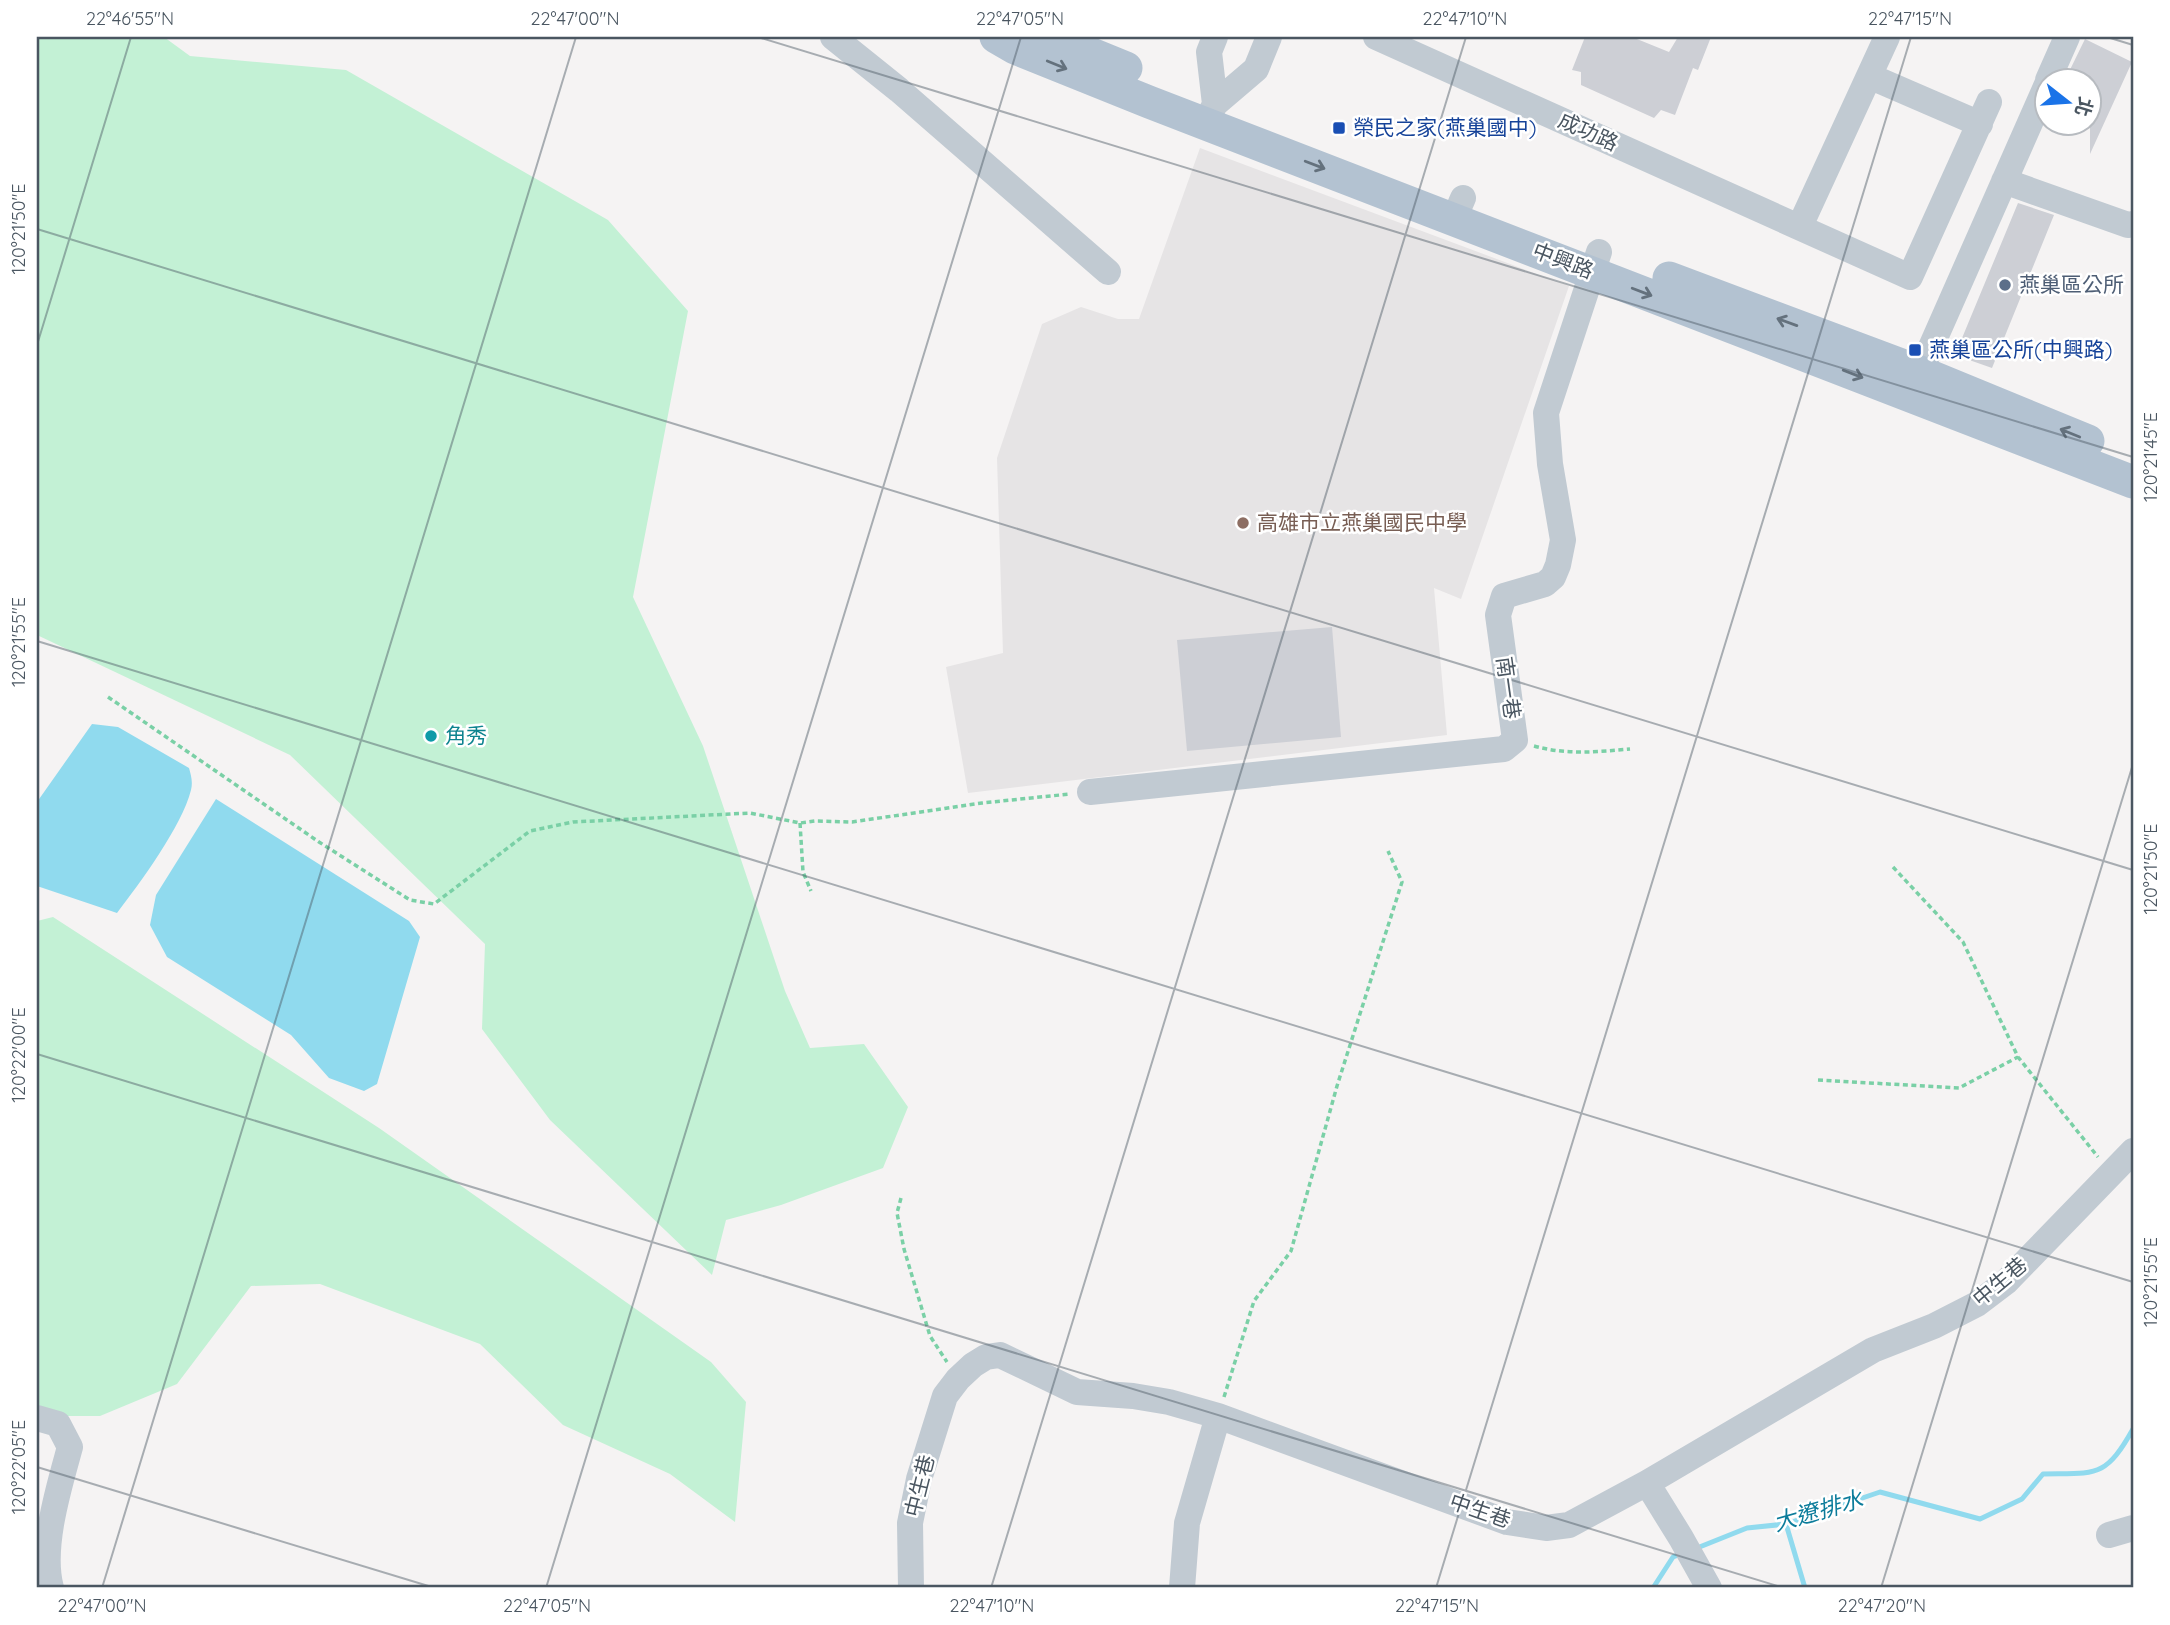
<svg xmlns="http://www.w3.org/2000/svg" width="2170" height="1625" font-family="Quicksand,'Noto Sans TC',sans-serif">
  <rect width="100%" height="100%" fill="#f5f3f3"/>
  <path fill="#e6e4e5" d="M1200,148L1569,286L1461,599L1434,588L1447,735L968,793L946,667L1003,653L997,458L1042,324L1081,307L1118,319H1139Z"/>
  <path fill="#c3f1d5" d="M37,37H164L190,56L346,70L608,220L688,311L633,597L703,746L785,991L810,1048L864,1044L908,1107L883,1168L781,1205L726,1220L712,1275L550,1120L482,1029L485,944L290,755L37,635Z
    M53,917L379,1128L711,1362L746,1402L735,1522L670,1474L563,1425L480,1344L320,1284L251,1286L177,1384L100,1416H60L37,1408V921Z"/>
  <path fill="#90daee" d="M92,724L118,727L189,768C191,775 193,782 191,790C182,826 140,883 117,913L37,886V802Z
    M216,799L409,921L420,937L377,1084L364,1091L329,1078L291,1035L167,957L150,925L156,895Z"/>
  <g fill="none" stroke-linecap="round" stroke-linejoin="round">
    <path stroke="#90daee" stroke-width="5" d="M1786,1524L1805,1588
      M1697,1548L1747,1528L1786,1524L1880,1492L1980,1519L2022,1499L2043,1474C2096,1473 2105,1479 2133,1429
      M1653,1588L1673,1557L1681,1554"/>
  </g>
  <path fill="#cdcfd5" d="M1585,37H1632L1669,52L1678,37H1711L1698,70L1693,68L1675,115L1661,110L1654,118L1581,85V72L1572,70Z
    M2085,39L2132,62L2090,154V80H2065Z
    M2018,203L2054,215L1992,368L1955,355Z
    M1332,627L1341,737L1187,751L1177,640Z"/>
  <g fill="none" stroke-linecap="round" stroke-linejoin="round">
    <path stroke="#7ad0a6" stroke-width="3.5" stroke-dasharray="5 3.5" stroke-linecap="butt" d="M108,697L319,842L410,900L434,904L530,831L573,822L750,813L800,823L815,821L852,822L982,803L1070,794
      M1534,746C1566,755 1597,752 1630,749
      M800,823L803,872L811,891
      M1893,867L1963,942L2018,1057L2098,1157
      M1818,1080L1959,1088L2018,1057
      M901,1198L897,1213L904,1249L930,1336L947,1362
      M1224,1397L1254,1301L1291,1251L1337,1086L1402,882L1388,851"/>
    <path stroke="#c1cad2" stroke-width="26" d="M833,37L899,90L1108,272
      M1376,37L1910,277L1989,102
      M1869,76L1980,124
      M2048,80L2067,37
      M1215,104L1209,52L1215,37
      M1206,123L1215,104L1256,69L1269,37
      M2004,181L2128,225L2133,224
      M1454,219L1463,198
      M1800,226L1887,37
      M1920,372L2048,82
      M1090,792L1504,749L1515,740L1498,615L1504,596L1545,584L1553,577L1558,565L1563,540L1550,464L1546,413L1599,252
      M37,1418L58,1424L70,1447C59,1487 40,1548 51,1588
      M1647,1483L1681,1538L1709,1588
      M2109,1535L2133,1528
      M911,1588L910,1523L919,1479L945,1396L958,1379L973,1365L986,1357L1000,1355L1077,1392L1133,1396L1169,1402L1218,1416L1507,1522L1546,1528L1569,1525L1647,1483L1873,1350L1934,1326L1977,1304L2006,1282L2133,1151
      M1182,1588L1187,1523L1218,1416"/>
    <path stroke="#b3c2d1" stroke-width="33" d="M996,37L1015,48L1149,102L2133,482
      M1050,37L1126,68
      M1669,278L1920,372L2088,441"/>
  </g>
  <defs><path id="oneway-shaft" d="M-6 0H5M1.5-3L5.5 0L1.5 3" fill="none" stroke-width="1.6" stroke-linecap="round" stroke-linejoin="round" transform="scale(1.75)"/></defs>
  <g stroke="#64717d">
    <use href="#oneway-shaft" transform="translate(1057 65) rotate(22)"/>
    <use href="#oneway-shaft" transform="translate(1315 165) rotate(21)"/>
    <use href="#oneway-shaft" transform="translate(1642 292) rotate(21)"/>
    <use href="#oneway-shaft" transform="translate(1787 322) rotate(-160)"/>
    <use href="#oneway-shaft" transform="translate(1853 374) rotate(21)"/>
    <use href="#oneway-shaft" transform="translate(2070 433) rotate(-158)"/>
  </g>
  <path fill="none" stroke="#4a5661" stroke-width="2" stroke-opacity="0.45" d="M758,37L2133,457M2107,37L2133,45M37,229L2133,870M37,345L131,37M37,641L2133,1282M37,1054L1784,1588M37,1467L435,1588M102,1588L576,37M546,1588L1021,37M991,1588L1466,37M1436,1588L1911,37M1881,1588L2133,764"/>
  <g fill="#1a4fb4" stroke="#fff" stroke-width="2.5">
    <rect x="1332" y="121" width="14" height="14" rx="3.5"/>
    <rect x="1908" y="343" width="14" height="14" rx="3.5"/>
  </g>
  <circle fill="#5c6f8a" stroke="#fff" stroke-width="2.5" cx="2005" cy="285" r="7"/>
  <circle fill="#8d6e63" stroke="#fff" stroke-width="2.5" cx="1243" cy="523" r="7"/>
  <circle fill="#0f9aa8" stroke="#fff" stroke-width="2.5" cx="431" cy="736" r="7"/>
  <g text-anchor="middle" stroke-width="5" stroke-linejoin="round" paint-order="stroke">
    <g font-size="21" fill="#164399" stroke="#fff" text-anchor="start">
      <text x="1353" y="135">榮民之家(燕巢國中)</text>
      <text x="1929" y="357">燕巢區公所(中興路)</text>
    </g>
    <g font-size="21" fill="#4a5661" stroke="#fff">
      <text transform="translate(1588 132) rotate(24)" y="7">成功路</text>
      <text transform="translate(1563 261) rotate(21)" y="7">中興路</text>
      <text transform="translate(1508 688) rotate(82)" y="7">南一巷</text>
      <text transform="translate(2000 1282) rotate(-40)" y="7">中生巷</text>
      <text transform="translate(920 1486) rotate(-76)" y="7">中生巷</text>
      <text transform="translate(1480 1511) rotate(19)" y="7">中生巷</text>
    </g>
    <g font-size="21" fill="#4e5e75" stroke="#fff" text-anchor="start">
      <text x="2019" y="292">燕巢區公所</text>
    </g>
    <g font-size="21" fill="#785e54" stroke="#fff" text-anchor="start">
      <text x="1257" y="530">高雄市立燕巢國民中學</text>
    </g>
    <g font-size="21" fill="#0d838f" stroke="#fff" text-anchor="start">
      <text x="445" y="743">角秀</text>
    </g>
    <g font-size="23" font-style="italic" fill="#0c7c9b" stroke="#fff">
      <text transform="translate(1818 1511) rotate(-16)" y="8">大遼排水</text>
    </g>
  </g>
  <rect width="2170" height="1625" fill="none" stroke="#ffffff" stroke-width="77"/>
  <g transform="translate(2068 102) rotate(107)"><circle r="33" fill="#ffffff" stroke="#b7bbc0" stroke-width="2"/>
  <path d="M0-5L12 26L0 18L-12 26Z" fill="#1a73e8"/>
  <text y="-10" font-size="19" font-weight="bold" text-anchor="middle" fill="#4a5661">北</text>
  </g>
  <rect x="38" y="38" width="2094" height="1548" fill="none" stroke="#4a5661" stroke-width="2.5"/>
  <g font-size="18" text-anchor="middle" fill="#4a5661">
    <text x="130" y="25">22°46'55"N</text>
    <text x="575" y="25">22°47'00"N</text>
    <text x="1020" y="25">22°47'05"N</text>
    <text x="1465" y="25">22°47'10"N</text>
    <text x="1910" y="25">22°47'15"N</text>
    <text transform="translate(19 229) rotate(-90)" y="6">120°21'50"E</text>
    <text transform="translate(2151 457) rotate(-90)" y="6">120°21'45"E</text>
    <text transform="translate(19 642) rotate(-90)" y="6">120°21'55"E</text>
    <text transform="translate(2151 869) rotate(-90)" y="6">120°21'50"E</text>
    <text transform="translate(19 1055) rotate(-90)" y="6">120°22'00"E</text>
    <text transform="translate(2151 1282) rotate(-90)" y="6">120°21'55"E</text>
    <text transform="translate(19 1467) rotate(-90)" y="6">120°22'05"E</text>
    <text x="102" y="1612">22°47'00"N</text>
    <text x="547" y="1612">22°47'05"N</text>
    <text x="992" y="1612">22°47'10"N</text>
    <text x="1437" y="1612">22°47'15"N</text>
    <text x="1882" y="1612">22°47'20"N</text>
  </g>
</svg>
